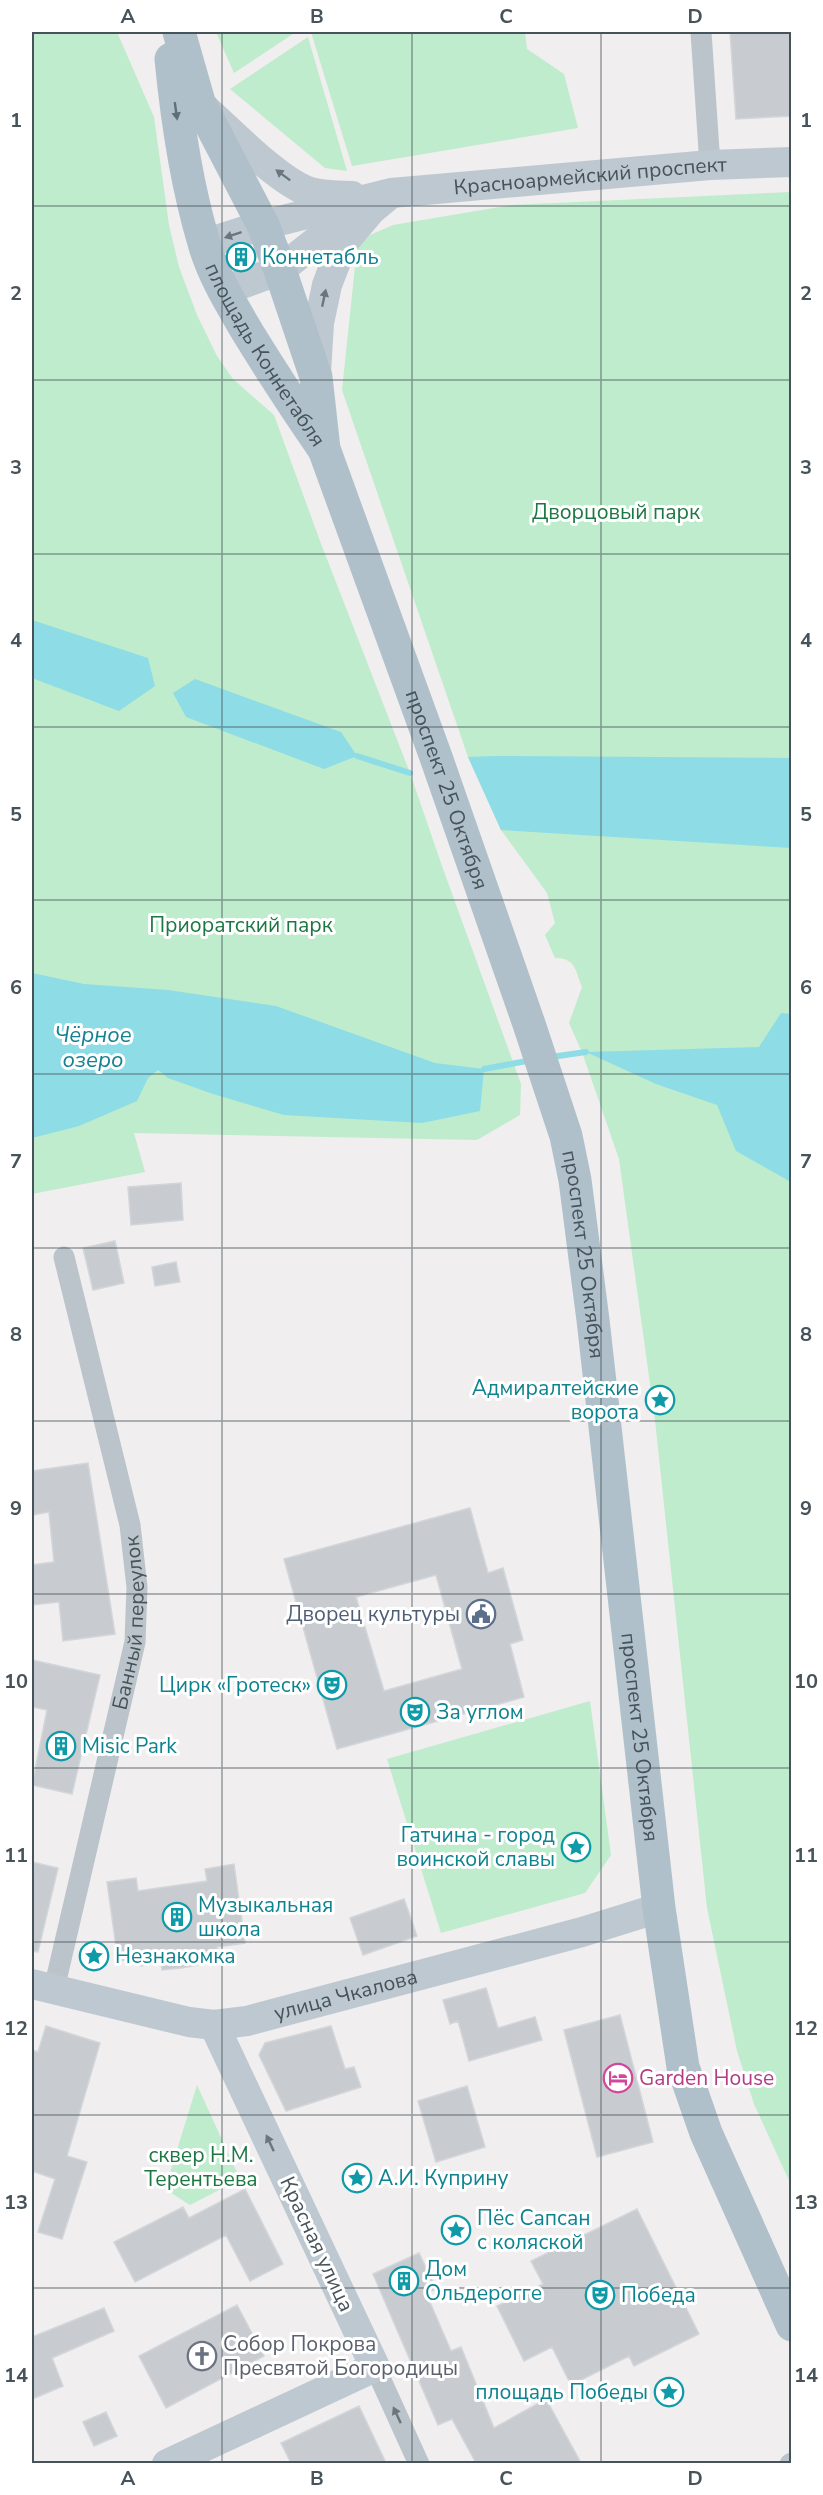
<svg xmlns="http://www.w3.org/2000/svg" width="823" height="2495" font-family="'Nunito Sans',sans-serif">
  <rect width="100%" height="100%" fill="#f0eeee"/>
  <path fill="#beeccc" d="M53,32H117L154,117L169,225L179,267L197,315L217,356L233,379L274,415L320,541L410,773L442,866L521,1084L520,1115L477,1140L134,1133L145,1172L32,1194V34Z
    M216,32H296L234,73Z
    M311,32H525L527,49L564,74L578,128L352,166Z
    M308,37L347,171L325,168L230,89Z
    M791,192V2185L754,2104L737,2051L707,1908L655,1420L619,1159L582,1052L569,1023L582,987C575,970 576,958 555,958L545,935L555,923L547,893L501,830L468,757L342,390L357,248L370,235L393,225L512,205Z
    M590,1701L611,1855L585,1893L441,1933L387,1759Z
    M197,2085L240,2179L190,2205L165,2189Z"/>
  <path fill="#8edce6" d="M32,620L148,658L155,686L119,711L32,678Z
    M195,679L341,732L357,756L324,769L186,717L173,693Z
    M496,756L791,758V848L501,830L468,757Z
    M32,973L84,984L168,990L276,1006L435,1063L484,1069L480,1111L422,1123L284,1115L213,1094L168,1078L158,1070L148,1078L137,1101L79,1126L32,1138Z
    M781,1013L791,1014V1182L736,1151L717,1105L656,1084L586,1052L759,1047Z"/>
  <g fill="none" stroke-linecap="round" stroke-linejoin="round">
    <path stroke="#8edce6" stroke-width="6" d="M357,756L410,773
      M551,1057L586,1052
      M484,1069L532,1060"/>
  </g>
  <path fill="#c8ccd0" stroke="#d2d5d9" stroke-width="1.5" fill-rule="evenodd" d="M730,32H792V116L736,119Z
    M181,1183L183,1220L131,1225L128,1187Z
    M115,1241L124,1283L93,1290L83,1248Z
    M176,1262L180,1282L155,1286L152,1267Z
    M88,1463L115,1634L63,1641L59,1602L32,1605V1565L54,1562L49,1512L32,1515V1471Z
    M470,1508L488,1573L503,1568L523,1640L510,1644L524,1697L337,1749L284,1559ZM436,1575L462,1669L384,1691L356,1597Z
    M32,1660L100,1675L72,1794L32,1785L47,1710L32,1707Z
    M32,1862L58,1868L38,1952L32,1951Z
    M234,1864L245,1943L217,1947L218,1955L198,1957L199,1965L181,1968L162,1970L161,1963L140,1966L139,1958L118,1961L107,1882L136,1878L138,1891L207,1881L205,1869Z
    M404,1899L417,1936L363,1955L350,1918Z
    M486,1988L498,2028L535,2017L542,2040L469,2061L458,2021L450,2024L443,2000Z
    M620,2015L653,2142L597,2157L564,2030Z
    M46,2026L100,2043L67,2156L87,2162L62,2239L38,2232L55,2179L32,2171V2050L38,2052Z
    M331,2026L345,2069L354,2067L361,2087L286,2111L259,2055L265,2043Z
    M467,2086L485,2147L436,2162L418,2101Z
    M245,2189L283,2264L250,2281L226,2235L135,2282L114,2242L183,2207L189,2218Z
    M637,2209L699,2334L634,2366L629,2356L571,2385L552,2347L524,2361L497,2306L543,2284L531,2261Z
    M419,2253L436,2289L426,2293L451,2351L461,2347L494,2428L546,2399L581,2463H476L452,2419L438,2425L373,2274Z
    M237,2305L264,2356L166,2408L139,2356Z
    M104,2308L114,2331L52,2358L63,2386L32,2399V2337Z
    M359,2406L386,2463H291L281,2443Z
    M106,2412L117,2436L94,2446L83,2422Z"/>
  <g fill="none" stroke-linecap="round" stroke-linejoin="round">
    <g stroke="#bac4ca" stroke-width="21">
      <path d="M701,32L710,165"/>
      <path id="s1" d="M54,1989L135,1642L137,1587L130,1525L64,1257"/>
      <path d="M375,2367L419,2464"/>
      <path d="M790,2464L792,2463"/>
    </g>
    <g stroke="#bdc8d1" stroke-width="30">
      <path d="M203,107C229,130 276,179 307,191C321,196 338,196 352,196"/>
      <path id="s2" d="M204,244L263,225L391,193L710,165L792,162"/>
      <path d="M223,291L280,270L323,236L358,214"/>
      <path d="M316,373L319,323L327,285L343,243L371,210L389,195"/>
      <path id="s3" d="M32,1984L189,2022L214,2025L247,2021L582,1932L659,1908"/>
      <path d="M167,2464L375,2367L214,2025"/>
    </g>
    <g stroke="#afc0cb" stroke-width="33">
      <path id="s4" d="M179,32L199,102L263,225L280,270L316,377L324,449L437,760L529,1024L566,1136L575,1180L593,1320L659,1908L683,2067L706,2133L792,2325"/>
      <path id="s5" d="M171,59C177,121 186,183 204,243C213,275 231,304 248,333C272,372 297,410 323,448"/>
    </g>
  </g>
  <defs><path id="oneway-solid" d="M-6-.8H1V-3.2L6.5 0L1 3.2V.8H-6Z" transform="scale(1.5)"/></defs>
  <use fill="#616e76" href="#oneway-solid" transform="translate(176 111) rotate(82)"/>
  <g fill="#6a767e">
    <use href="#oneway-solid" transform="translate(283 175) rotate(-143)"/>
    <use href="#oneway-solid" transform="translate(233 235) rotate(162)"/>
    <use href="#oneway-solid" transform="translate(324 298) rotate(-78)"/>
    <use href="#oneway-solid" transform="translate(270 2143) rotate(-115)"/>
  </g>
  <use fill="#6a757c" href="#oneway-solid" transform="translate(397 2415) rotate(-115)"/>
  <path fill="none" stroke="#47535a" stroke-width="1.5" stroke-opacity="0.55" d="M222,32V2464M412,32V2464M601,32V2464M32,206H792M32,380H792M32,554H792M32,727H792M32,900H792M32,1074H792M32,1248H792M32,1421H792M32,1594H792M32,1768H792M32,1942H792M32,2115H792M32,2288H792"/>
  <defs>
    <g id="building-ring" transform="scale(1.5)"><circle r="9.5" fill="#fff" stroke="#0f9aa8" stroke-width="1.5"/><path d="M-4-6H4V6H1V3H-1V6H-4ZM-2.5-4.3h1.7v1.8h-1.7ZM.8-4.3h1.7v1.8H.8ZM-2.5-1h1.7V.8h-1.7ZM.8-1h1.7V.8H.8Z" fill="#0f9aa8"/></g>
    <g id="sight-ring" transform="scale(1.5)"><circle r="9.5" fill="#fff" stroke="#0f9aa8" stroke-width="1.5"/><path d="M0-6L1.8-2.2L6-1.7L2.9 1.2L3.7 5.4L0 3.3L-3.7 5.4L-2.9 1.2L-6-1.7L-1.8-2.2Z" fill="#0f9aa8"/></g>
    <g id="civic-ring" transform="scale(1.5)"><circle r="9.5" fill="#fff" stroke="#5c6f8a" stroke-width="1.5"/><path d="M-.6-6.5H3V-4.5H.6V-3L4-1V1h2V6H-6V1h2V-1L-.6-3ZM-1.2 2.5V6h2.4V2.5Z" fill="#5c6f8a"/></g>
    <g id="theatre-ring" transform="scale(1.5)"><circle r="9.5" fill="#fff" stroke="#0f9aa8" stroke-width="1.5"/><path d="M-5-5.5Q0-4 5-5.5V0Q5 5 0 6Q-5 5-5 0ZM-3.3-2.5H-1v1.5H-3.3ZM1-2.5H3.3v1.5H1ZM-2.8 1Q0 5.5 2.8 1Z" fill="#0f9aa8"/></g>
    <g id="hotel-ring" transform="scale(1.5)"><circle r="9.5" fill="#fff" stroke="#d1479c" stroke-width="1.5"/><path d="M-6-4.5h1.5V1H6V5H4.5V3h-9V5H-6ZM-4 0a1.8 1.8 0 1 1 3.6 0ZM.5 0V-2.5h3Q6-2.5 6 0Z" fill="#d1479c"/></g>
    <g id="church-ring" transform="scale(1.5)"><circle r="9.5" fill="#fff" stroke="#6b7280" stroke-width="1.5"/><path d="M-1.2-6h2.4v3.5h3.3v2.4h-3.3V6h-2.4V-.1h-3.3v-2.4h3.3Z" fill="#6b7280"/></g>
  </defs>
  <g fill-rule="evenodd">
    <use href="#building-ring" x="241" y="257"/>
    <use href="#sight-ring" x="660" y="1400"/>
    <use href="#civic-ring" x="481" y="1614"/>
    <use href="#theatre-ring" x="332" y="1685"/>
    <use href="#theatre-ring" x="415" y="1712"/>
    <use href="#building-ring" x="61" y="1746"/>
    <use href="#sight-ring" x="576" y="1847"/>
    <use href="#building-ring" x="177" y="1917"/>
    <use href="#sight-ring" x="94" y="1956"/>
    <use href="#hotel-ring" x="618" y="2078"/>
    <use href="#sight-ring" x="357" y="2178"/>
    <use href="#sight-ring" x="456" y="2230"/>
    <use href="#building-ring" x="404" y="2281"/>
    <use href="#theatre-ring" x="600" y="2295"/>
    <use href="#church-ring" x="202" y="2356"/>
    <use href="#sight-ring" x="669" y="2392"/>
  </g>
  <g text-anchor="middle" stroke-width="6" stroke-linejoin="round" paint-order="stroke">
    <g font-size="21" fill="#47535a" stroke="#fff">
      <text dy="7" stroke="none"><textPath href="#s2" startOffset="394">Красноармейский проспект</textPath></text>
      <text dy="7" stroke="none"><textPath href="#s5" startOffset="315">площадь Коннетабля</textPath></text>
      <text dy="7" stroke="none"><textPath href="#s4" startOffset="807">проспект 25 Октября</textPath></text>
      <text dy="7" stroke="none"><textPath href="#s4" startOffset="1293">проспект 25 Октября</textPath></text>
      <text dy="7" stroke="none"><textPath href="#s1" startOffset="375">Банный переулок</textPath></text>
      <text dy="7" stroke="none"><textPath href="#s4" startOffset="1779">проспект 25 Октября</textPath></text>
      <text dy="7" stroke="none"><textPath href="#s3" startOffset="322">улица Чкалова</textPath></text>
      <text transform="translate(317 2244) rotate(65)" y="7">Красная улица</text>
    </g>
    <g font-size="21" fill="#0d838f" stroke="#fff" text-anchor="start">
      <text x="262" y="264">Коннетабль</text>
      <text x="639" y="1395" text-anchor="end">Адмиралтейские<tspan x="639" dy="24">ворота</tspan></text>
      <text x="311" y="1692" text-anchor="end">Цирк «Гротеск»</text>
      <text x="436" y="1719">За углом</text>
      <text x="82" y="1753">Misic Park</text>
      <text x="555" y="1842" text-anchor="end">Гатчина - город<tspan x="555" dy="24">воинской славы</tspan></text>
      <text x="198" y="1912">Музыкальная<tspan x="198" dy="24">школа</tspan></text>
      <text x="115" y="1963">Незнакомка</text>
      <text x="378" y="2185">А.И. Куприну</text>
      <text x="477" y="2225">Пёс Сапсан<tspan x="477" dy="24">с коляской</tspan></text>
      <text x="425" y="2276">Дом<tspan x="425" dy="24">Ольдерогге</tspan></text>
      <text x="621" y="2302">Победа</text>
      <text x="648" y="2399" text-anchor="end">площадь Победы</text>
    </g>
    <g font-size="21" fill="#1c7742" stroke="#fff">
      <text x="616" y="519">Дворцовый парк</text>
      <text x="241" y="932">Приоратский парк</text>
      <text x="201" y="2162">сквер Н.М.<tspan x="201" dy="24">Терентьева</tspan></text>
    </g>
    <g font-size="21" fill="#4e5e75" stroke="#fff" text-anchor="end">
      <text x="460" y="1621">Дворец культуры</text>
    </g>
    <g font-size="21" fill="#b23c85" stroke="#fff" text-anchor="start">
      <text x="639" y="2085">Garden House</text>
    </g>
    <g font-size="21" fill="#5b616d" stroke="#fff" text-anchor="start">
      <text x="223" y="2351">Собор Покрова<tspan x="223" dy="24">Пресвятой Богородицы</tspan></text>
    </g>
    <g font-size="22" font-style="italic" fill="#158291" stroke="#fff">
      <text x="93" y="1042">Чёрное<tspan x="93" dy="25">озеро</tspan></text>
    </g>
  </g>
  <rect width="823" height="2495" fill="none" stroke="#ffffff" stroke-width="66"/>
  <rect x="33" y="33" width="757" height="2429" fill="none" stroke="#47535a" stroke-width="2"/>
  <g font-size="20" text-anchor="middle" font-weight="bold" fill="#47535a">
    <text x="128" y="23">A</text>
    <text x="317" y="23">B</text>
    <text x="506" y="23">C</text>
    <text x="695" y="23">D</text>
    <text x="16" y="127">1</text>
    <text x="806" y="127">1</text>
    <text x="16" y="300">2</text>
    <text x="806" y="300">2</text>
    <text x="16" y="474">3</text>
    <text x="806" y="474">3</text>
    <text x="16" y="647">4</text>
    <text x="806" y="647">4</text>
    <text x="16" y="821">5</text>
    <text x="806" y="821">5</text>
    <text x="16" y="994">6</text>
    <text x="806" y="994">6</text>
    <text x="16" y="1168">7</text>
    <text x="806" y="1168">7</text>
    <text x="16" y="1341">8</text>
    <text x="806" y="1341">8</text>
    <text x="16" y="1515">9</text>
    <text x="806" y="1515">9</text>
    <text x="16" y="1688">10</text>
    <text x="806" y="1688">10</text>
    <text x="16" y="1862">11</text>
    <text x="806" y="1862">11</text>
    <text x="16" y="2035">12</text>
    <text x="806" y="2035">12</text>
    <text x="16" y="2209">13</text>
    <text x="806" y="2209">13</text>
    <text x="16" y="2382">14</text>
    <text x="806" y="2382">14</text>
    <text x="128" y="2485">A</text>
    <text x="317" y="2485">B</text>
    <text x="506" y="2485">C</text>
    <text x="695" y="2485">D</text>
  </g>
</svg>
